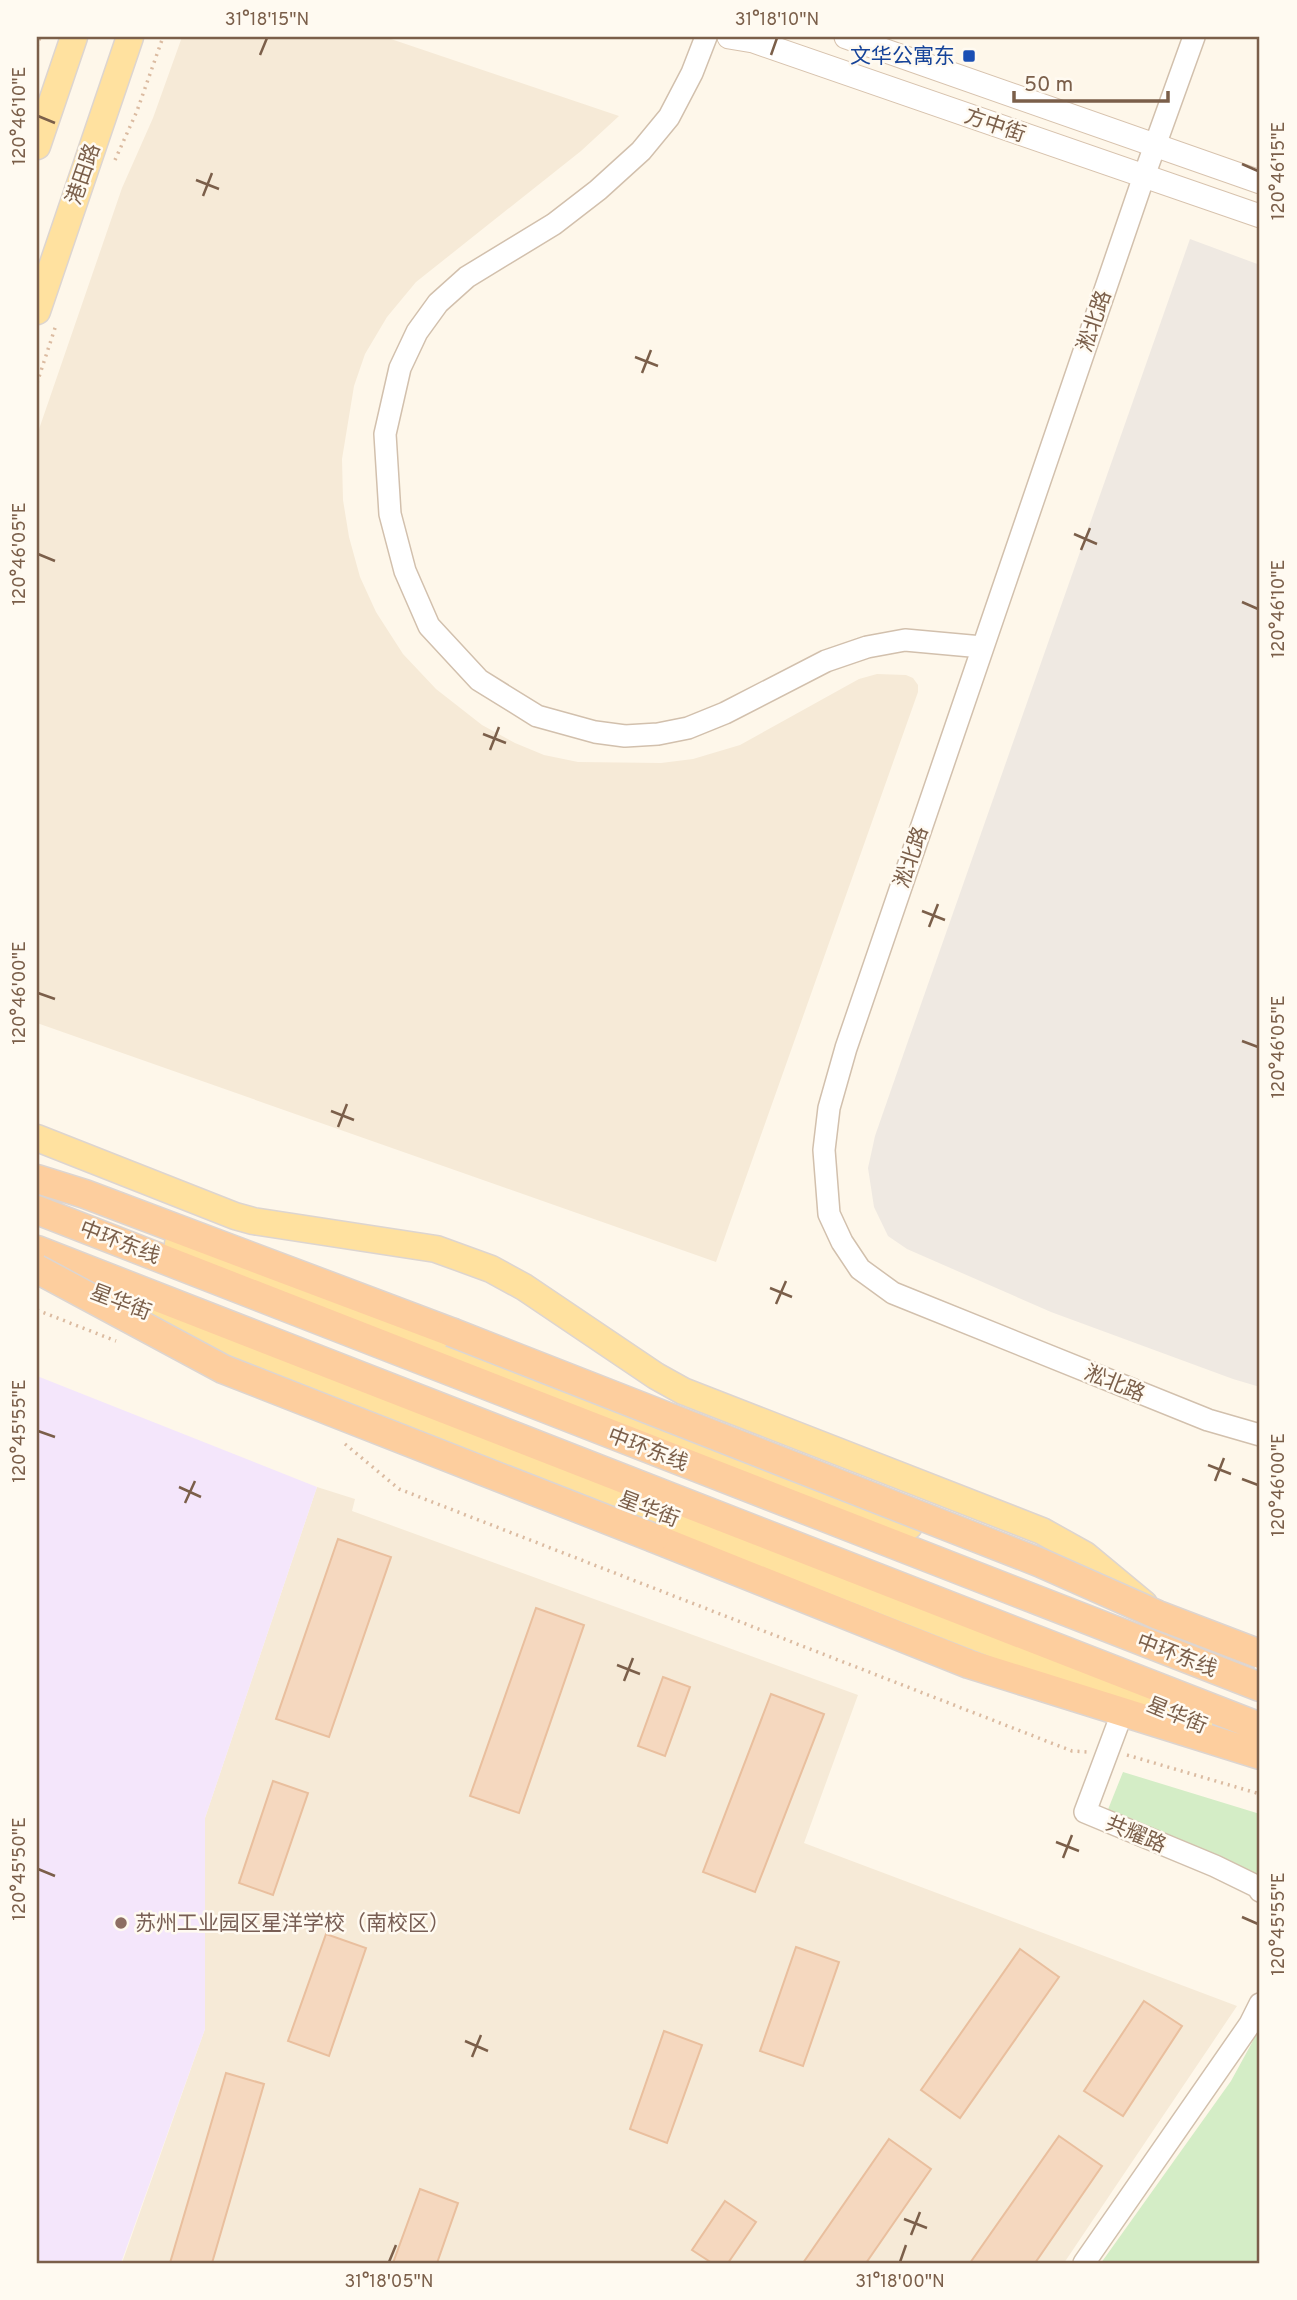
<svg xmlns="http://www.w3.org/2000/svg" width="1297" height="2300" font-family="Overpass,'Noto Sans SC',sans-serif">
  <rect width="100%" height="100%" fill="#fef7ea"/>
  <path fill="#f6ead7" d="M182,37H385L619,116L581,151L416,282L387,317L365,354L354,386L342,459L343,500L349,537L360,577L376,612L403,654L436,689L482,725L515,743L544,755L578,762L661,763L693,759L740,745L859,679L877,674L906,675L913,678L918,685V692L716,1262L37,1023V435L122,188L153,118Z
    M317,1487L355,1499L352,1511L858,1695L804,1843L1237,2006L1064,2263H122L205,2029V1818Z"/>
  <path fill="#efe9e2" d="M1190,239L1260,265V1387L1233,1379L1051,1312L907,1249L888,1236L874,1207L868,1168L875,1136L907,1044Z"/>
  <path fill="#f4e6fb" d="M37,1376L317,1487L205,1818V2029L121,2263H37Z"/>
  <path fill="#d4edc6" d="M1123,1772L1260,1814V1880L1107,1812Z
    M1260,2028V2263H1101L1231,2081Z"/>
  <path fill="#f5d8bf" stroke="#e9bf9e" stroke-width="2" d="M338,1539L391,1557L329,1737L276,1719Z
    M536,1608L584,1625L519,1813L470,1796Z
    M663,1677L690,1687L665,1756L638,1746Z
    M771,1694L824,1714L755,1892L703,1872Z
    M273,1781L308,1793L273,1895L239,1883Z
    M326,1934L366,1948L329,2056L288,2041Z
    M796,1947L839,1962L803,2066L760,2051Z
    M1020,1949L1059,1977L960,2118L921,2090Z
    M1144,2001L1182,2026L1123,2116L1084,2091Z
    M664,2031L702,2045L667,2143L630,2129Z
    M226,2073L264,2084L212,2263H170Z
    M1059,2136L1102,2166L1035,2263H970Z
    M889,2139L931,2169L866,2263H803Z
    M420,2189L458,2203L437,2263H393Z
    M725,2201L756,2222L728,2263H712L692,2250Z"/>
  <g fill="none" stroke-linecap="round" stroke-linejoin="round">
    <g stroke="#d2c0ad" stroke-width="24">
      <path id="tertiary" d="M706,37L692,73L669,117L641,151L598,190L554,224L467,277L438,303L417,332L400,368L385,434L390,514L405,571L429,626L479,680L537,716L595,732L625,736L658,734L688,728L725,713L826,661L867,647L905,640L982,647
        M1194,37L1144,176L846,1048L829,1108L824,1150L829,1214L842,1242L860,1269L893,1293L1208,1420L1260,1435
        M1127,1700L1085,1812L1215,1866L1258,1887L1260,1891
        M1084,2263L1250,2024L1260,2004"/>
    </g>
    <g stroke="#d7c2ad" stroke-width="25">
      <path id="secondary" d="M729,37L753,41L1260,216
        M846,37L1260,182"/>
    </g>
    <g stroke="#ddd5d0" stroke-width="29">
      <path id="primary" d="M37,146L74,37
        M37,311L130,37
        M37,1138L235,1216L253,1221L436,1249L491,1269L524,1287L656,1376L683,1391L1042,1531L1085,1555L1144,1604
        M178,1244L909,1526
        M117,1301L1199,1724"/>
    </g>
    <g stroke="#ddd5d0" stroke-width="31">
      <path id="trunk" d="M37,1179L85,1194L451,1332
        M37,1210L1260,1687
        M37,1250L1260,1727
        M654,1538L969,1664L1260,1755"/>
    </g>
    <path stroke="#dbbba1" stroke-width="3.5" stroke-dasharray="2 5" stroke-linecap="butt" d="M37,47L40,37
      M115,160L137,111L163,37
      M37,383L56,325
      M37,1310L116,1341
      M345,1444L399,1489L1072,1751L1088,1752
      M1127,1755L1260,1794"/>
    <use href="#tertiary" stroke="#fff" stroke-width="21"/>
    <use href="#secondary" stroke="#fff" stroke-width="23"/>
    <use href="#primary" stroke="#ffe19f" stroke-width="26"/>
    <use href="#trunk" stroke="#fdce9e" stroke-width="28"/>
    <g stroke="#ddd5d0" stroke-width="31" stroke-linecap="butt">
      <path id="trunk-bridge" d="M37,1269L223,1369L654,1538
        M451,1332L1041,1563L1158,1615L1260,1654"/>
    </g>
    <use href="#trunk-bridge" stroke="#fdce9e" stroke-width="28"/>
  </g>
  <path fill="none" stroke="#7b5f4a" stroke-width="2.5" d="M260,55L267,38M771,55L777,38M38,116L55,123M1242,164L1258,171M196,180L219,189M203,196L212,173M635,357L658,366M642,373L651,350M1074,534L1097,544M1081,550L1090,528M38,554L55,561M1242,602L1258,609M483,734L506,743M490,750L499,727M922,911L945,920M929,927L938,904M38,993L55,999M1242,1041L1258,1047M331,1111L354,1120M338,1127L347,1104M770,1288L792,1297M776,1304L786,1281M38,1431L55,1437M1208,1465L1231,1474M1242,1479L1258,1485M1215,1481L1224,1458M179,1487L201,1497M185,1503L195,1481M617,1665L640,1674M624,1681L633,1658M1056,1842L1079,1851M1063,1858L1072,1835M38,1869L55,1876M1242,1917L1258,1924M465,2041L488,2051M472,2057L481,2035M904,2219L927,2228M911,2235L920,2212M389,2262L396,2245M900,2262L906,2245"/>
  <rect fill="#1a4fb4" stroke="#fffaf1" stroke-width="2.5" x="962" y="49" width="14" height="14" rx="3.5"/>
  <circle fill="#8d6e63" stroke="#fffaf1" stroke-width="2.5" cx="121" cy="1923" r="7"/>
  <g text-anchor="middle" stroke-width="5" stroke-linejoin="round" paint-order="stroke">
    <g font-size="21" fill="#164399" stroke="#fffaf1" text-anchor="end">
      <text x="955" y="63">文华公寓东</text>
    </g>
    <g font-size="21" fill="#7b5f4a" stroke="#fffaf1">
      <text transform="translate(995 125) rotate(19)" y="7">方中街</text>
      <text transform="translate(83 174) rotate(-71)" y="7">港田路</text>
      <text transform="translate(1094 321) rotate(-71)" y="7">淞北路</text>
      <text transform="translate(911 857) rotate(-71)" y="7">淞北路</text>
      <text transform="translate(120 1242) rotate(21)" y="7">中环东线</text>
      <text transform="translate(121 1302) rotate(21)" y="7">星华街</text>
      <text transform="translate(1115 1383) rotate(22)" y="7">淞北路</text>
      <text transform="translate(648 1449) rotate(21)" y="7">中环东线</text>
      <text transform="translate(649 1509) rotate(21)" y="7">星华街</text>
      <text transform="translate(1177 1655) rotate(21)" y="7">中环东线</text>
      <text transform="translate(1177 1715) rotate(22)" y="7">星华街</text>
      <text transform="translate(1136 1834) rotate(23)" y="7">共耀路</text>
    </g>
    <g font-size="21" fill="#785e54" stroke="#fffaf1" text-anchor="start">
      <text x="135" y="1930">苏州工业园区星洋学校（南校区）</text>
    </g>
  </g>
  <rect width="1297" height="2300" fill="none" stroke="#fffaf1" stroke-width="77"/>
  <path d="M1014 91v10h154v-10" fill="none" stroke="#7b5f4a" stroke-width="3.5"/>
  <text x="1024" y="91" font-size="21" fill="#7b5f4a" stroke="#fffaf1" stroke-width="5" paint-order="stroke">50 m</text>
  <rect x="38" y="38" width="1220" height="2224" fill="none" stroke="#7b5f4a" stroke-width="2.5"/>
  <g font-size="18" text-anchor="middle" fill="#7b5f4a">
    <text x="267" y="25">31°18'15"N</text>
    <text x="777" y="25">31°18'10"N</text>
    <text transform="translate(19 116) rotate(-90)" y="6">120°46'10"E</text>
    <text transform="translate(1278 171) rotate(-90)" y="6">120°46'15"E</text>
    <text transform="translate(19 554) rotate(-90)" y="6">120°46'05"E</text>
    <text transform="translate(1278 609) rotate(-90)" y="6">120°46'10"E</text>
    <text transform="translate(19 993) rotate(-90)" y="6">120°46'00"E</text>
    <text transform="translate(1278 1047) rotate(-90)" y="6">120°46'05"E</text>
    <text transform="translate(19 1431) rotate(-90)" y="6">120°45'55"E</text>
    <text transform="translate(1278 1485) rotate(-90)" y="6">120°46'00"E</text>
    <text transform="translate(19 1869) rotate(-90)" y="6">120°45'50"E</text>
    <text transform="translate(1278 1924) rotate(-90)" y="6">120°45'55"E</text>
    <text x="389" y="2287">31°18'05"N</text>
    <text x="900" y="2287">31°18'00"N</text>
  </g>
</svg>
